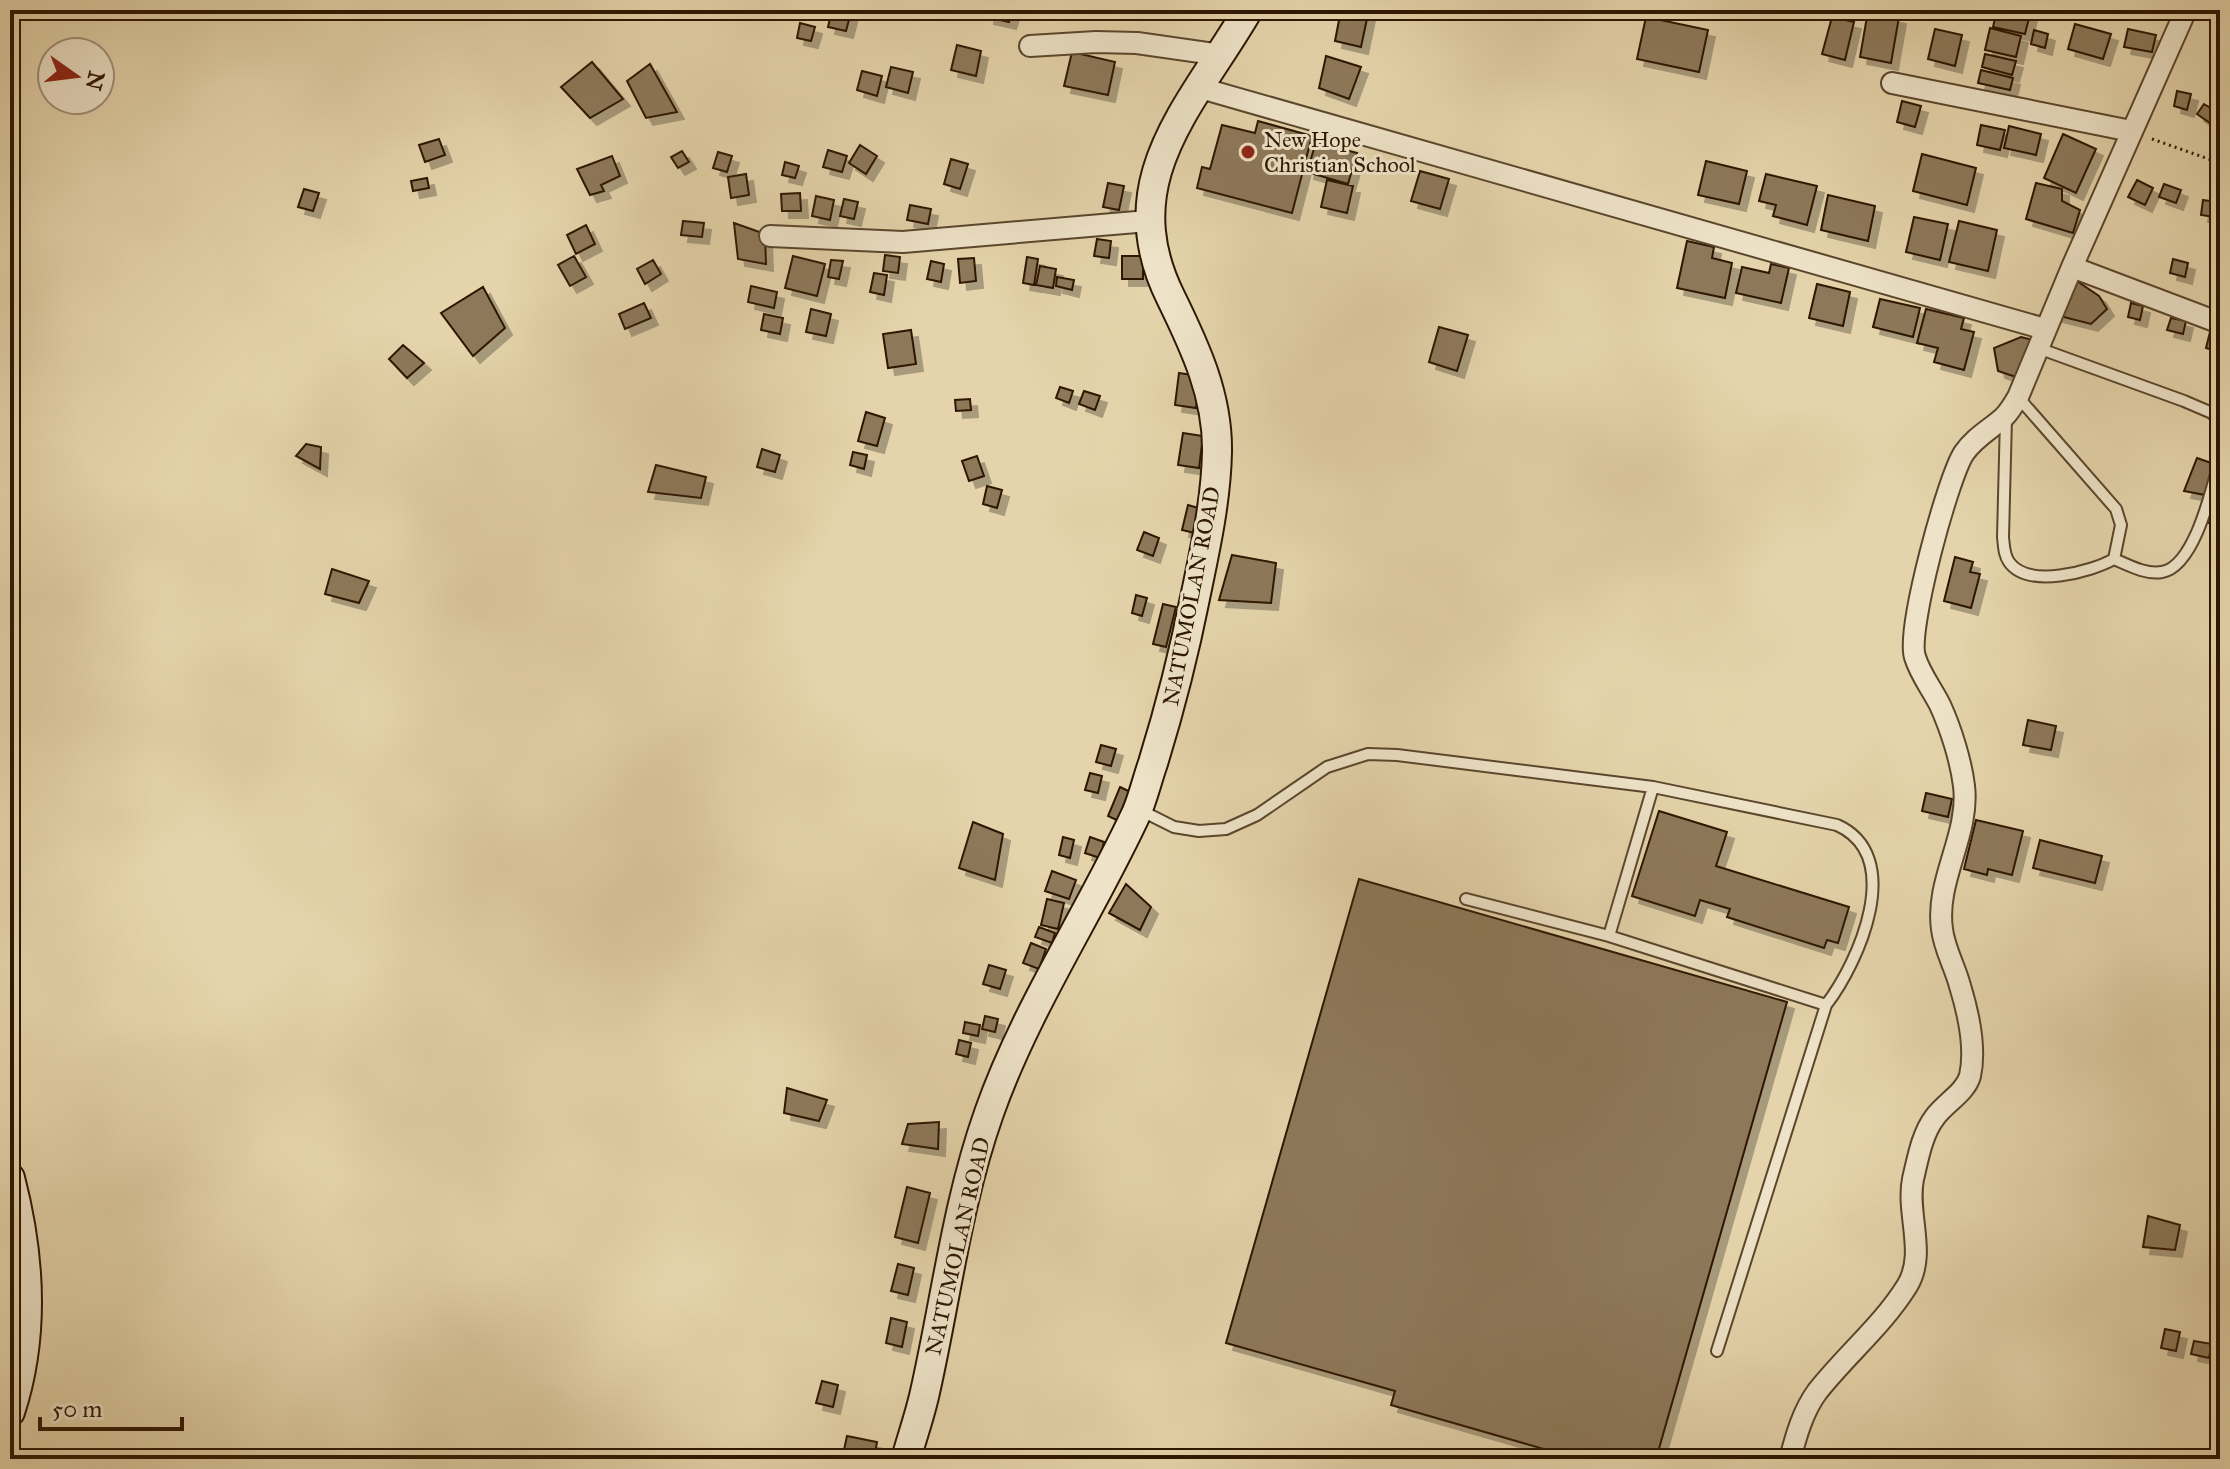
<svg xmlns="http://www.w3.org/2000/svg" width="2230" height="1469" font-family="'IM FELL Great Primer',serif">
  <defs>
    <filter id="shadow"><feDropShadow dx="7" dy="7" stdDeviation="0" flood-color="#0004"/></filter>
  </defs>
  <rect width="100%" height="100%" fill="#e5d4ab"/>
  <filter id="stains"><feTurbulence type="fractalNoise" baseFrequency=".0025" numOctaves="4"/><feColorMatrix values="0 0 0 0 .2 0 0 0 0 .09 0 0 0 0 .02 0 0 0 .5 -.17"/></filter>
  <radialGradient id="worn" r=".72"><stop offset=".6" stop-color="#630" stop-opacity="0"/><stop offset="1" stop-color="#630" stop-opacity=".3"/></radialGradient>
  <path fill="#8d795a" stroke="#2d1602" stroke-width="2" filter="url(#shadow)" d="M832,10L851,12L846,31L828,27Z
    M988,10H1013L1009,22L987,17Z
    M1341,10L1368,14L1361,47L1335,41Z
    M1997,10H2031L2025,34L1993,27Z
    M1868,11L1899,17L1891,63L1860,57Z
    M1646,17L1708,30L1699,72L1637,59Z
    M1832,17L1854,22L1845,60L1822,54Z
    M800,23L815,27L811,41L797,38Z
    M2075,24L2111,34L2103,59L2068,49Z
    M1990,28L2021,36L2016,57L1985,50Z
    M1935,29L1962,35L1955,66L1928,59Z
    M2128,29L2156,35L2152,52L2124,47Z
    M2034,30L2048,34L2045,48L2031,44Z
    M957,45L981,51L976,76L951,70Z
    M1072,52L1115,62L1108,95L1064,86Z
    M1985,54L2016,61L2012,75L1982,67Z
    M1326,56L1361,67L1349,99L1319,88Z
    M592,62L623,99L590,118L561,87Z
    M650,64L677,112L646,118L627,81Z
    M891,67L913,72L908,93L886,87Z
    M1981,70L2013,78L2010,90L1978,83Z
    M862,71L882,76L877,96L857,90Z
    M2177,91L2191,94L2187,110L2174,106Z
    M1902,101L1921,106L1915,127L1897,122Z
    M2204,104L2217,112L2210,123L2197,114Z
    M1258,121L1312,136L1292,213L1197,188L1202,167L1210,169L1222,125L1255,133Z
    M1981,125L2005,130L2000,150L1977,145Z
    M2009,126L2041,134L2036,155L2004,148Z
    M2063,134L2096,149L2076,193L2044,178Z
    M439,139L445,155L425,162L419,145Z
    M1316,142L1357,153L1348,184L1307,172Z
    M860,145L877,156L866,174L849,163Z
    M828,150L847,156L842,172L823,167Z
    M682,151L689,162L678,168L671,157Z
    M718,152L732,156L727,172L713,168Z
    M1922,154L1976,168L1967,205L1913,191Z
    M612,156L620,176L601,185L604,191L590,195L577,169Z
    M951,159L968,164L960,189L944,184Z
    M1706,161L1747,171L1739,204L1698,195Z
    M785,162L799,166L795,178L782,175Z
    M1420,171L1449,179L1440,209L1411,201Z
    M746,174L749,195L731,198L728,177Z
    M1766,174L1817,186L1807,225L1773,216L1776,205L1759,201Z
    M427,178L429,188L413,191L411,181Z
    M1327,180L1353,186L1347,213L1321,207Z
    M2137,180L2153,188L2145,205L2128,197Z
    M1108,183L1124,186L1119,210L1103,207Z
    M2036,183L2062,189V201L2080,210L2073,233L2026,219Z
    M2164,184L2181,190L2176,203L2159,197Z
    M304,189L319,193L313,211L298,207Z
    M800,193L801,211H782L781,194Z
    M1828,195L1875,206L1868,241L1821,230Z
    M816,196L834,200L830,220L812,216Z
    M844,199L858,202L854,219L840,216Z
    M2203,200L2217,202L2215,217L2201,215Z
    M910,205L931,209L928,224L907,220Z
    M1914,217L1948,224L1940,260L1906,252Z
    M683,221L704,223L702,237L681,235Z
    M1959,221L1997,230L1988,271L1949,262Z
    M734,223L765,234L766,264L738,259Z
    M586,225L595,244L576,254L567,235Z
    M1097,239L1111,241L1109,258L1094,256Z
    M1687,241L1714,247L1712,258L1732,263L1725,298L1677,288Z
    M885,255L900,257L898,273L883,271Z
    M574,256L586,277L570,286L558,265Z
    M793,256L825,264L817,296L785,288Z
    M1122,256H1143V279H1122Z
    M1027,257L1038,259L1034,285L1023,283Z
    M974,258L976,281L960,283L958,259Z
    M2173,259L2188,263L2185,277L2170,273Z
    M653,260L661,274L645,284L637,269Z
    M831,260L843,261L839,279L828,277Z
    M931,261L944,264L941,282L927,279Z
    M1771,264L1789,268L1781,303L1736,293L1742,267L1769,273Z
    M1040,266L1056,269L1053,288L1036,285Z
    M874,273L887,275L884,295L870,292Z
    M2068,275L2099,296L2107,309L2091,324L2052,314Z
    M1057,277L1074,280L1072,290L1056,286Z
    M1817,284L1850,292L1843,326L1809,318Z
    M751,286L777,292L774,308L748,302Z
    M483,287L505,328L473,356L441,313Z
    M1880,299L1920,308L1913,337L1873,327Z
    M644,303L651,318L625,329L619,314Z
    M2131,303L2143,306L2140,320L2128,317Z
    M811,309L831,314L826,336L806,332Z
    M1926,309L1964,318L1961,329L1974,332L1964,370L1934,362L1938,348L1917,343Z
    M764,314L783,318L780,334L761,330Z
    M2171,318L2186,321L2183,334L2167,330Z
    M1439,327L1468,335L1457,371L1429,362Z
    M911,330L916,364L888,368L883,334Z
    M2210,332L2220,335V352L2206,348Z
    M2021,337L2033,340L2016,377L1998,371L1994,348Z
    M403,345L424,363L407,378L389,359Z
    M1179,373L1200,376L1196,408L1175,405Z
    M1060,387L1073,391L1069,403L1056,398Z
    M1084,391L1100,396L1095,410L1079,404Z
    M970,399L971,410L956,411L955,400Z
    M866,412L885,418L877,446L858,441Z
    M1183,433L1203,436L1199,468L1178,465Z
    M306,444L321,447L320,469L296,456Z
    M762,449L780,455L775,472L757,467Z
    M853,452L867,455L864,469L850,465Z
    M977,456L984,476L969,481L962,461Z
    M2197,458L2214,464L2205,495L2184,491Z
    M656,465L706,477L701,498L648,492Z
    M987,486L1002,490L997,508L983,504Z
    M2214,501L2220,504V527L2209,523Z
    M1188,505L1205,510L1199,534L1182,530Z
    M1144,532L1159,538L1153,556L1137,550Z
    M1232,555L1276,563L1271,603L1219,600Z
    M1955,557L1973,562L1970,572L1980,574L1971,608L1944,601Z
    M332,569L369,581L359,603L325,594Z
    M1136,595L1147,598L1142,616L1132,613Z
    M1163,604L1176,607L1166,647L1153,644Z
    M2028,720L2056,726L2051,750L2023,745Z
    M1101,745L1116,749L1111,766L1096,762Z
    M1090,773L1102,776L1098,793L1085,790Z
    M1120,787L1137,795L1125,824L1108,816Z
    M1926,793L1952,799L1948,817L1922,811Z
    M1659,811L1727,832L1716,866L1849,907L1838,943L1827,940L1824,948L1727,917L1730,909L1700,900L1695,916L1632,896Z
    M1976,820L2023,831L2012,875L1988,869L1987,875L1964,869Z
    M973,822L1003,834L995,880L959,868Z
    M1063,837L1074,840L1070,858L1059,855Z
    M1090,837L1104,842L1100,858L1085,853Z
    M2040,840L2102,856L2095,883L2033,868Z
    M1052,871L1076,880L1069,899L1045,891Z
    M1359,879L1787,1002L1656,1459H1560L1561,1454L1391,1405L1395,1391L1226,1343Z
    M1126,884L1151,907L1140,930L1109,913Z
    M1047,899L1064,903L1058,929L1041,925Z
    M1039,927L1055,933L1052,943L1035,937Z
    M1031,943L1046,949L1039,969L1023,963Z
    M989,965L1006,970L1000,989L983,984Z
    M985,1016L998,1019L995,1032L982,1029Z
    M965,1022L980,1025L978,1036L963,1033Z
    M959,1040L971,1043L968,1057L956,1054Z
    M787,1088L827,1100L819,1121L784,1113Z
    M939,1122L938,1149L902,1144L908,1124Z
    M907,1187L930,1193L918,1243L895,1237Z
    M2148,1216L2180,1225L2175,1250L2143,1247Z
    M898,1264L914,1268L908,1295L891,1291Z
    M891,1318L907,1322L902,1347L886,1343Z
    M2165,1329L2180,1332L2176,1351L2161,1348Z
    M2194,1341L2212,1344L2209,1358L2191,1354Z
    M822,1381L838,1385L833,1407L816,1403Z
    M847,1436L877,1442L874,1459H842Z"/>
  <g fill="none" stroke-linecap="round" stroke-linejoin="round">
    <g stroke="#5b462c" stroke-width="14">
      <path id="lane" d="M2038,348L2184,401L2212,413L2220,422
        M2006,418L2003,537C2004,546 2004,555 2009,562C2028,589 2091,572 2114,559L2121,525L2116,509L2018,397
        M2114,559C2128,565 2146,575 2162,572C2195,566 2212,488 2220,459
        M1140,810L1174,827L1199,831L1226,829L1257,815L1327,767L1368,754L1397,755L1653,787L1837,825C1906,856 1859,962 1826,1005L1717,1351
        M1466,899L1609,936L1653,787
        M1609,936L1826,1005"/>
    </g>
    <g stroke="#5b462c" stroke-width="24">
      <path id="street" d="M1030,46L1096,42L1137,43L1221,55
        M1892,83L2131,131
        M1197,87L2045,329
        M770,236L903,242L1148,221
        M2072,267L2220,323
        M1790,1459C1796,1436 1803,1411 1817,1392C1846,1355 1882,1326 1907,1286C1927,1254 1906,1214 1913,1179C1918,1158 1922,1134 1935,1117C1945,1103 1965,1093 1970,1076C1976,1049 1968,1012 1960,986C1955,967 1944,948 1942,929C1935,880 1970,835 1964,786C1961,761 1951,729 1940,705C1932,689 1920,674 1915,657C1906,631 1948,477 1964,453C1975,437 1991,429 2004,417C2010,411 2014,404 2018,397L2072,267L2186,10"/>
    </g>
    <g stroke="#2d1602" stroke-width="32">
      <path id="secondary" d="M10,1178C30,1255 35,1336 10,1412
        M906,1459C912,1437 920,1415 925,1392C946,1299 957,1203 989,1113C1026,1008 1089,915 1136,814C1143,798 1147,780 1153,763C1170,708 1184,653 1195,598C1205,550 1216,501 1217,452C1218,396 1195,347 1171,298C1112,180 1192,106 1248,10"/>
    </g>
    <path stroke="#2d1602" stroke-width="3" stroke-dasharray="2 4" stroke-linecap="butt" d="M2152,139L2220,163"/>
    <use href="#lane" stroke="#eee3c8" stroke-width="10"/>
    <use href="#street" stroke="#eee3c8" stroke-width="20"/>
    <use href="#secondary" stroke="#eee3c8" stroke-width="28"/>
  </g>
  <circle fill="#8f2418" stroke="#eee3c8" stroke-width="3" cx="1248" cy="152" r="8"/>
  <g text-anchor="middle" stroke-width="6" stroke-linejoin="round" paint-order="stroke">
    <g font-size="22" fill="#2d1602" stroke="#eee3c8" text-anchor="start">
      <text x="1264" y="147">New Hope<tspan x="1264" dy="25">Christian School</tspan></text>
    </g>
    <g font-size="22" fill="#2d1602" stroke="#eee3c8">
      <text transform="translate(1191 596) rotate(-79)" y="8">NATUMOLAN ROAD</text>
      <text transform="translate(957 1246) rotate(-77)" y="8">NATUMOLAN ROAD</text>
    </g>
  </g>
  <rect width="2230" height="1469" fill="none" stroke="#e5d4ab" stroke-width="40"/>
  <rect x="12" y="12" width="2206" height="1445" fill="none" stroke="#2d1602" stroke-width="4"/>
  <rect x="20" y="20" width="2190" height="1429" fill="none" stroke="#2d1602" stroke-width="2"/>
  <g transform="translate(76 76) rotate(104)"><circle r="38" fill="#eee3c8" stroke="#a19179" stroke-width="2"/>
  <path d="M0-6L14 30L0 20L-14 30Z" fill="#8f2418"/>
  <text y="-12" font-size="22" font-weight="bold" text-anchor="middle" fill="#2d1602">N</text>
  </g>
  <path d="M40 1417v12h142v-12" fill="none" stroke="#2d1602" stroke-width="4"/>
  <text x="52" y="1417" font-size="24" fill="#2d1602" stroke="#eee3c8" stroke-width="6" paint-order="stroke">50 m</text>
  <rect width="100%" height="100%" filter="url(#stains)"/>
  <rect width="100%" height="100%" fill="url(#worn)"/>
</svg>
